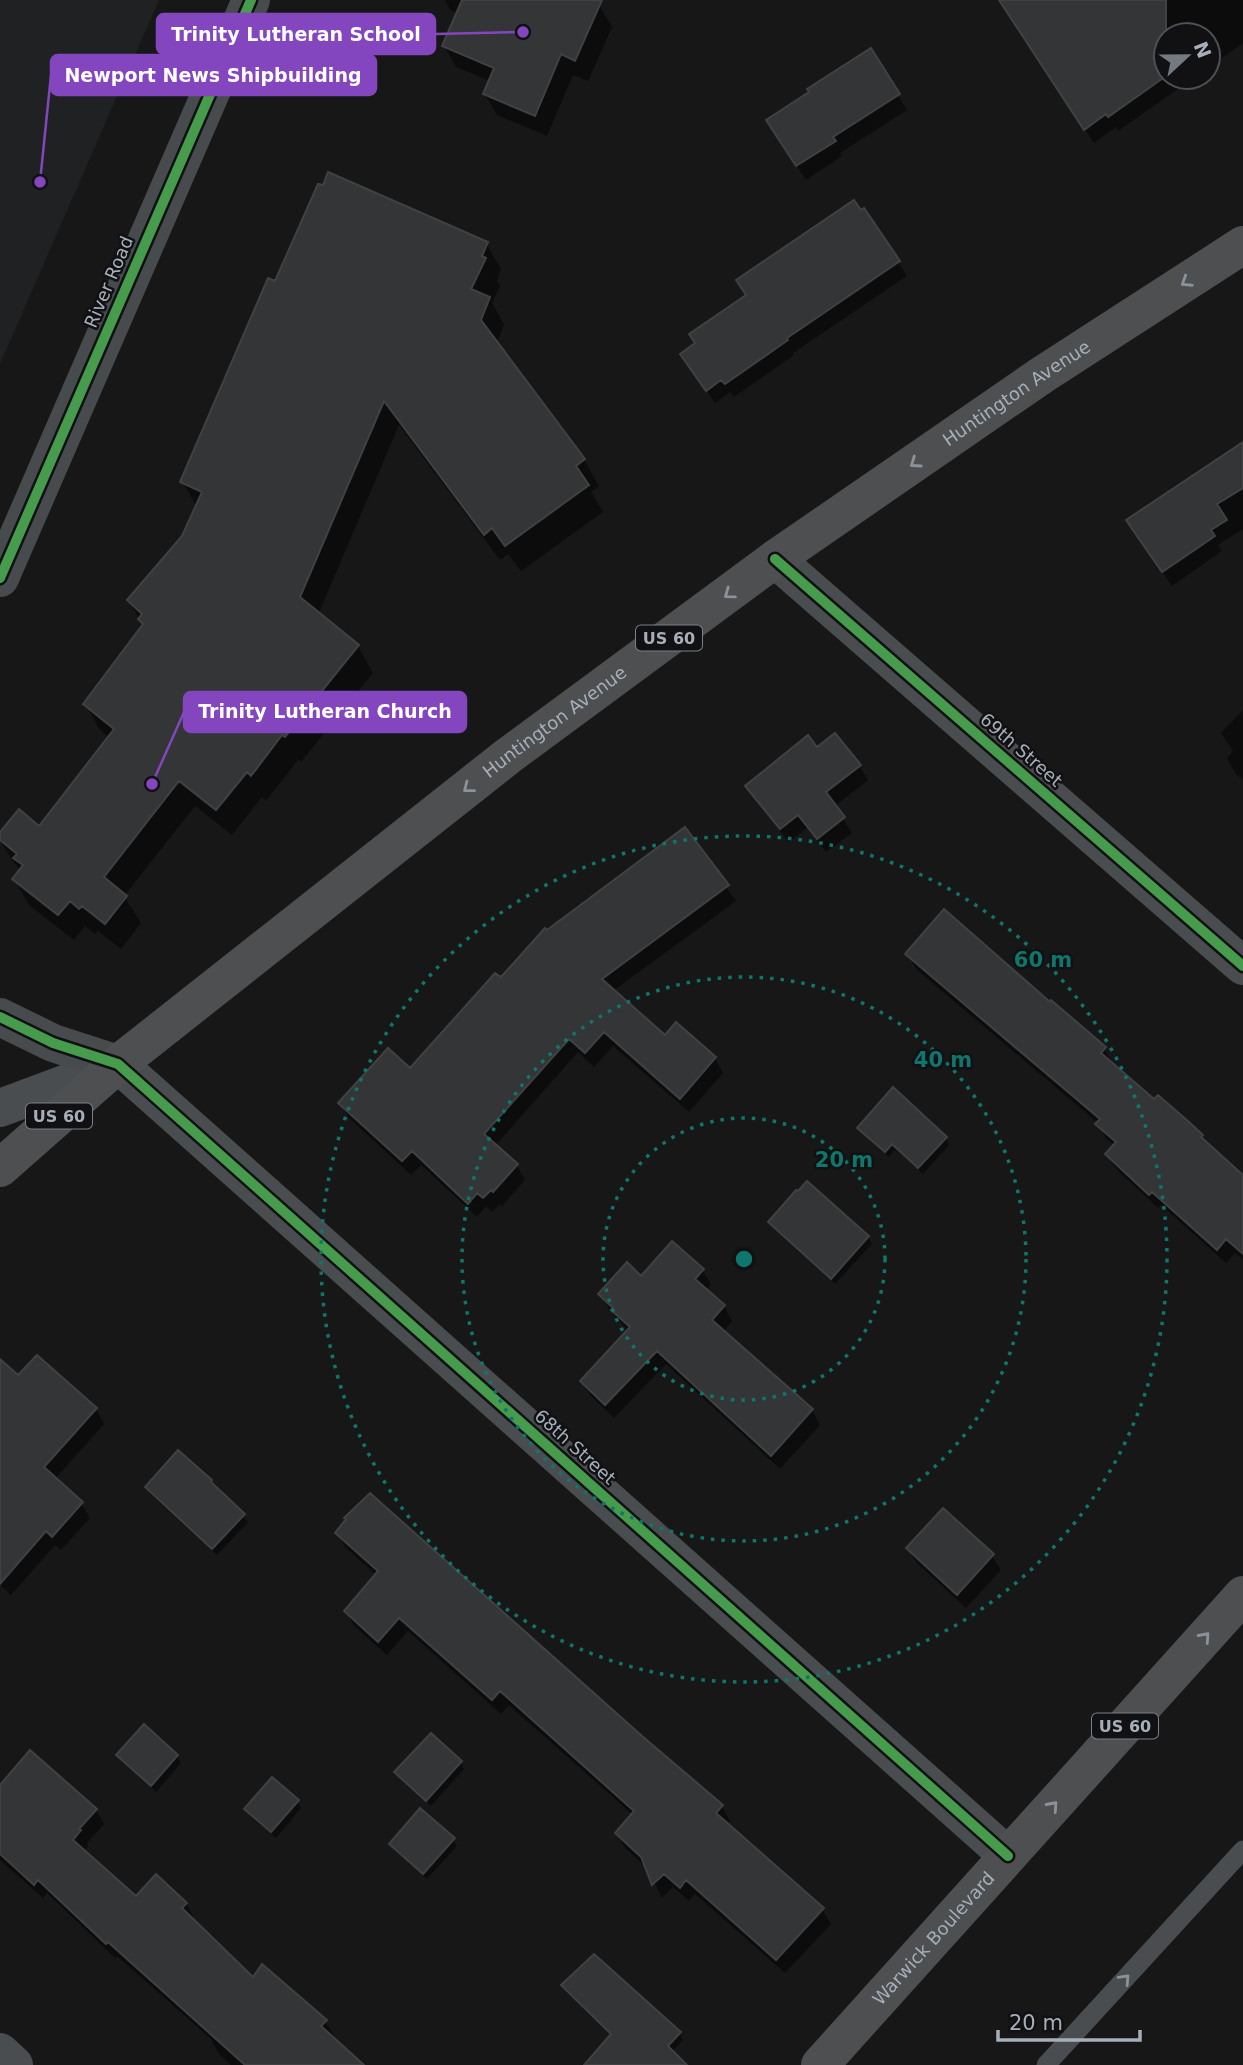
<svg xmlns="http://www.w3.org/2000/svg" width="1243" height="2065" font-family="'DejaVu Sans',sans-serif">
  <rect width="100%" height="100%" fill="#171717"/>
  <path fill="#202123" d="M0,0H159L0,364Z"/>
  <path fill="#0007" d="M445,0H587L599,5L612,27L588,81L573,75L547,136L497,115L484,93L490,81L456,67L444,46L458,13L450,10Z
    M1047,0H1243V43L1208,68V35H1166V77H1195L1118,131L1116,127L1094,143L1024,36Z
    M870,51L907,110L840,153L842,156L806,180L776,135Z
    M863,210L907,276L793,353L794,355L734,397L730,392L715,403L682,354L697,344L747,296Z
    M486,243L501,269L497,281L500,286L492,303L504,324L497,343L584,460L599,486L591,492L603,512L521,571L508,554L500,560L399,425L318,615L358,646L373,673L301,762L298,760L266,801L262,797L232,835L195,806L124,896L141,923L121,949L98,931L95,934L85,926L74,940L29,905L14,879L21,870L14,863L0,840V835L39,828L109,738L100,730L85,704L143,626L129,601L184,537L197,507L182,481L276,283Z
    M1243,442V529L1218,545L1222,551L1172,586L1137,535Z
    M1243,710V780L1235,773L1227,758L1233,751L1221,733Z
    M817,749L859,766L868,780L835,806L852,833L826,852L807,828L789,842L756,801L748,786Z
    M685,830L736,901L613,991L665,1038L715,1059L723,1073L689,1112L613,1046L594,1067L578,1052L495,1146L517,1166L525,1180L502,1206L500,1204L492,1212L486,1206L477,1217L421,1165L411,1175L349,1118L340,1103L411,1070L547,933Z
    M907,954L1050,1005L1104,1049L1113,1063L1111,1065L1201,1136L1206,1144L1243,1177V1260L1235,1253L1226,1263L1161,1205L1158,1208L1116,1169L1107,1155L1115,1146L1106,1139L1098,1123L916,969Z
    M860,1128L946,1138L949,1145L923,1174L896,1149L889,1157L864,1135Z
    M770,1223L868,1237L872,1244L835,1284L774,1229Z
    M702,1270L711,1284L706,1290L724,1306L732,1321L723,1332L812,1410L820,1425L780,1469L666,1364L614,1418L591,1396L582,1382L629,1332L609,1309L601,1294L642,1278Z
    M0,1374L18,1378L96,1409L104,1424L55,1479L81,1503L90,1518L61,1550L55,1545L11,1595L0,1585Z
    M211,1481L248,1522L217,1555L151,1495L147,1488Z
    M337,1533L641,1738L722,1806L730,1821L727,1824L822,1909L831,1924L785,1973L695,1894L689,1901L673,1887L662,1898L647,1868L625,1848L617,1834L633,1815L509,1705L501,1714L408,1631L387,1655L354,1626L346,1611L377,1576L345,1547Z
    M908,1549L992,1556L1001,1570L966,1608L917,1563Z
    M144,1726L177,1756L181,1763L156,1792L122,1762L118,1755Z
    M460,1762L464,1769L431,1806L400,1779L397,1772Z
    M0,1788L96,1810L104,1824L87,1843L88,1846L84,1851L136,1899L186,1904L194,1918L192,1921L253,1980L325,2021L334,2036L332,2038L355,2065H231L219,2054L211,2039L117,1956L115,1958L47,1893L43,1898L0,1860Z
    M297,1801L301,1808L276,1838L250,1816L246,1809Z
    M453,1839L457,1846L427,1879L395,1851L391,1844Z
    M563,1986L679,2033L683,2040L660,2065H587L612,2036L567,1992Z"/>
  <path fill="#343536" stroke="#3f4143" stroke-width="2" d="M462,0H602L575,61L561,54L535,116L483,94L494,68L442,46Z
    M999,0H1166V76L1108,117L1106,114L1084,130Z
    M871,48L900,94L833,137L836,141L796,166L766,120L809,92L807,89Z
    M328,172L488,242L482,256L486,258L471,289L490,297L481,320L585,459L576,466L589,485L505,546L492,528L484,535L384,401L300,597L359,645L285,737L282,735L251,776L247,772L216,810L179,781L104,877L127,896L105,924L82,906L79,909L70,901L58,915L12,879L23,865L13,858L17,854L0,840V832L19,809L39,826L114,729L83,704L143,624L138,619L142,614L127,600L182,536L202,492L180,482L268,278L275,281L318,184L323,185Z
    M854,200L861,210L864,208L900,261L787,338L788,340L725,384L721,380L706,391L680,354L695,343L689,334L746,295L736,280Z
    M1243,442V488L1217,504L1227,520L1211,530L1215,536L1162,572L1126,520Z
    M835,733L861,765L826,792L845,817L817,839L798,815L780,829L745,786L808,735L817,747Z
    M685,827L729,885L602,979L665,1035L676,1022L716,1057L680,1099L604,1032L585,1053L569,1039L484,1134L518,1164L493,1192L491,1190L483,1198L477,1193L468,1204L412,1151L402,1161L338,1103L388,1048L410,1068L495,973L501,977L545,928L547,930Z
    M944,909L1050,1002L1051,1000L1106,1047L1101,1053L1154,1099L1158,1095L1189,1122L1203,1135L1201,1137L1243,1175V1254L1226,1239L1217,1250L1152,1192L1149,1195L1105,1154L1116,1142L1095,1124L1100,1119L905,954Z
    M893,1087L947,1137L918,1168L892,1144L885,1152L857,1128Z
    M807,1181L869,1236L831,1279L768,1222L796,1190L798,1191Z
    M672,1241L704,1269L695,1279L725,1305L712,1320L813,1409L771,1456L657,1351L605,1405L580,1381L630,1327L611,1310L613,1308L598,1294L627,1262L641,1276Z
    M37,1355L97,1408L44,1467L83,1502L52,1537L46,1531L0,1584V1359L18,1375Z
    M178,1450L212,1480L211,1482L245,1514L212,1549L145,1487Z
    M370,1493L642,1736L723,1805L716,1813L824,1908L776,1960L686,1880L680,1888L664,1874L652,1885L641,1857L615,1833L634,1811L500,1691L492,1700L399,1618L378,1642L344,1611L378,1571L335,1533L346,1519L344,1518Z
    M943,1508L994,1554L957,1595L906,1548Z
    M144,1724L178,1755L151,1786L116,1755Z
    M431,1733L462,1761L426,1801L394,1772Z
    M30,1750L97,1809L79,1829L81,1830L73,1840L136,1896L156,1874L187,1903L182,1908L253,1977L262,1964L327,2020L321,2026L364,2065H245L108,1942L106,1944L38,1880L34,1885L0,1854V1785Z
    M272,1777L299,1800L271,1832L244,1809Z
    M420,1808L455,1838L423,1874L389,1844Z
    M594,1954L681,2032L668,2046L687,2065H584L611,2034L561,1985Z"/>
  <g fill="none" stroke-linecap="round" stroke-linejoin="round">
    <path stroke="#4a4d50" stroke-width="19" d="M1046,2065L1243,1850"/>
    <path stroke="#4a4d50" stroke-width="38" d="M775,559L1243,966
      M0,1108L118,1064L1008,1856
      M0,2052L14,2065"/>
    <path stroke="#484b4e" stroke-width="38" d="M0,578L251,0
      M0,1017L53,1043L118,1064"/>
    <g stroke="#4d4f51" stroke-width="38">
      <path id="s1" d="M0,1168L118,1064L508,756L775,559L1042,375L1243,245"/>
      <path id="s2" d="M820,2065L1243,1595"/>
    </g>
    <g stroke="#111113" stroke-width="15">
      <path id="cycleway" d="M775,559L1243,966
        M0,578L251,0
        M0,1017L53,1043L118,1064L1008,1856"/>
    </g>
    <use href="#cycleway" stroke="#469c4c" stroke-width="10"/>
  </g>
  <defs><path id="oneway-chevron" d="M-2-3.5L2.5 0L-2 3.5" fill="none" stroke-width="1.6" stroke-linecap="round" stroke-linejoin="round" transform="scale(1.75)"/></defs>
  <g stroke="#8b929a">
    <use href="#oneway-chevron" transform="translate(1186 282) rotate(147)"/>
    <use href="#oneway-chevron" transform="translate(915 463) rotate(145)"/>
    <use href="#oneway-chevron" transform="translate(729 594) rotate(144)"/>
    <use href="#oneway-chevron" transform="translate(468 788) rotate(142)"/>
    <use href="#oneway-chevron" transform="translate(1205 1637) rotate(-48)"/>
    <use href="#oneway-chevron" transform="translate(1053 1806) rotate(-48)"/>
  </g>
  <use stroke="#8a929a" href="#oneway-chevron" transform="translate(1125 1979) rotate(-47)"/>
  <g fill="none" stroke="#0f766e" stroke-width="3.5" stroke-dasharray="3.5 7">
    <circle cx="744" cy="1259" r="141"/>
    <circle cx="744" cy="1259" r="282"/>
    <circle cx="744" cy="1259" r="423"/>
  </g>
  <g text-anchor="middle" stroke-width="5" stroke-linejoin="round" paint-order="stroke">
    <g fill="#111113" stroke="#798087" stroke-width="2">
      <rect x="636" y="625.5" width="66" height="25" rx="5"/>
      <rect x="26" y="1103.5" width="66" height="25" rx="5"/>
      <rect x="1092" y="1713.5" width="66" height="25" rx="5"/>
    </g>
    <g font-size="16" font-weight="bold" fill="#a6afb9">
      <text x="669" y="644">US 60</text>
      <text x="59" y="1122">US 60</text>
      <text x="1125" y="1732">US 60</text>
    </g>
    <g font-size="18" fill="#a6afb9" stroke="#111113">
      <text transform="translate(109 282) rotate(-67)" y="6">River Road</text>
      <text dy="6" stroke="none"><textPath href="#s1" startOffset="1279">Huntington Avenue</textPath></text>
      <text dy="6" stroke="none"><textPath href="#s1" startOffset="712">Huntington Avenue</textPath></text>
      <text transform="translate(1021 750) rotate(41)" y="6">69th Street</text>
      <text transform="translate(575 1447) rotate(42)" y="6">68th Street</text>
      <text dy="6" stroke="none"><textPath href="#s2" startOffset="170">Warwick Boulevard</textPath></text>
    </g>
  </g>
  <circle cx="744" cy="1259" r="10" fill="#0f766e" stroke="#111113" stroke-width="3.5"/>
  <g font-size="21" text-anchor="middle" font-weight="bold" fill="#0f766e" stroke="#111113" stroke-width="5" stroke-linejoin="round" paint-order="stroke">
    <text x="1043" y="967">60 m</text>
    <text x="943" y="1067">40 m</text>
    <text x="844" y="1167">20 m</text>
  </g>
  <path fill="none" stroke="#8446be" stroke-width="2.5" d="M523 32L435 34M40 182L51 75M152 784L184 712"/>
  <g fill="#8446be" stroke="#111113" stroke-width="2.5">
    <circle cx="523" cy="32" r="7"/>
    <circle cx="40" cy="182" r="7"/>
    <circle cx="152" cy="784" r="7"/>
  </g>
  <g fill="#8446be" stroke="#8446be" stroke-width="2.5">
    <rect x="157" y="14" width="278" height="40" rx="7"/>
    <rect x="51" y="55" width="325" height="40" rx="7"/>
    <rect x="184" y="692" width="282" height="40" rx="7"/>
  </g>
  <g font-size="19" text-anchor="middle" font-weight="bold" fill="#fff">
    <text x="296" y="41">Trinity Lutheran School</text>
    <text x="213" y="82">Newport News Shipbuilding</text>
    <text x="325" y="718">Trinity Lutheran Church</text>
  </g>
  <g transform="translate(1187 56) rotate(68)"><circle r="33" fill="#111113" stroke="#4d5055" stroke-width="2"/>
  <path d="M0-5L12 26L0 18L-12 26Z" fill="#747a80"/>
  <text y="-10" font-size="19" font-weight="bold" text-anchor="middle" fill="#a6afb9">N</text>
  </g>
  <path d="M998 2030v10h142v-10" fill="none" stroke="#a6afb9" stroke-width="3.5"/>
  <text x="1009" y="2030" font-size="21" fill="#a6afb9" stroke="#111113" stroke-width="5" paint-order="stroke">20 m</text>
</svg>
